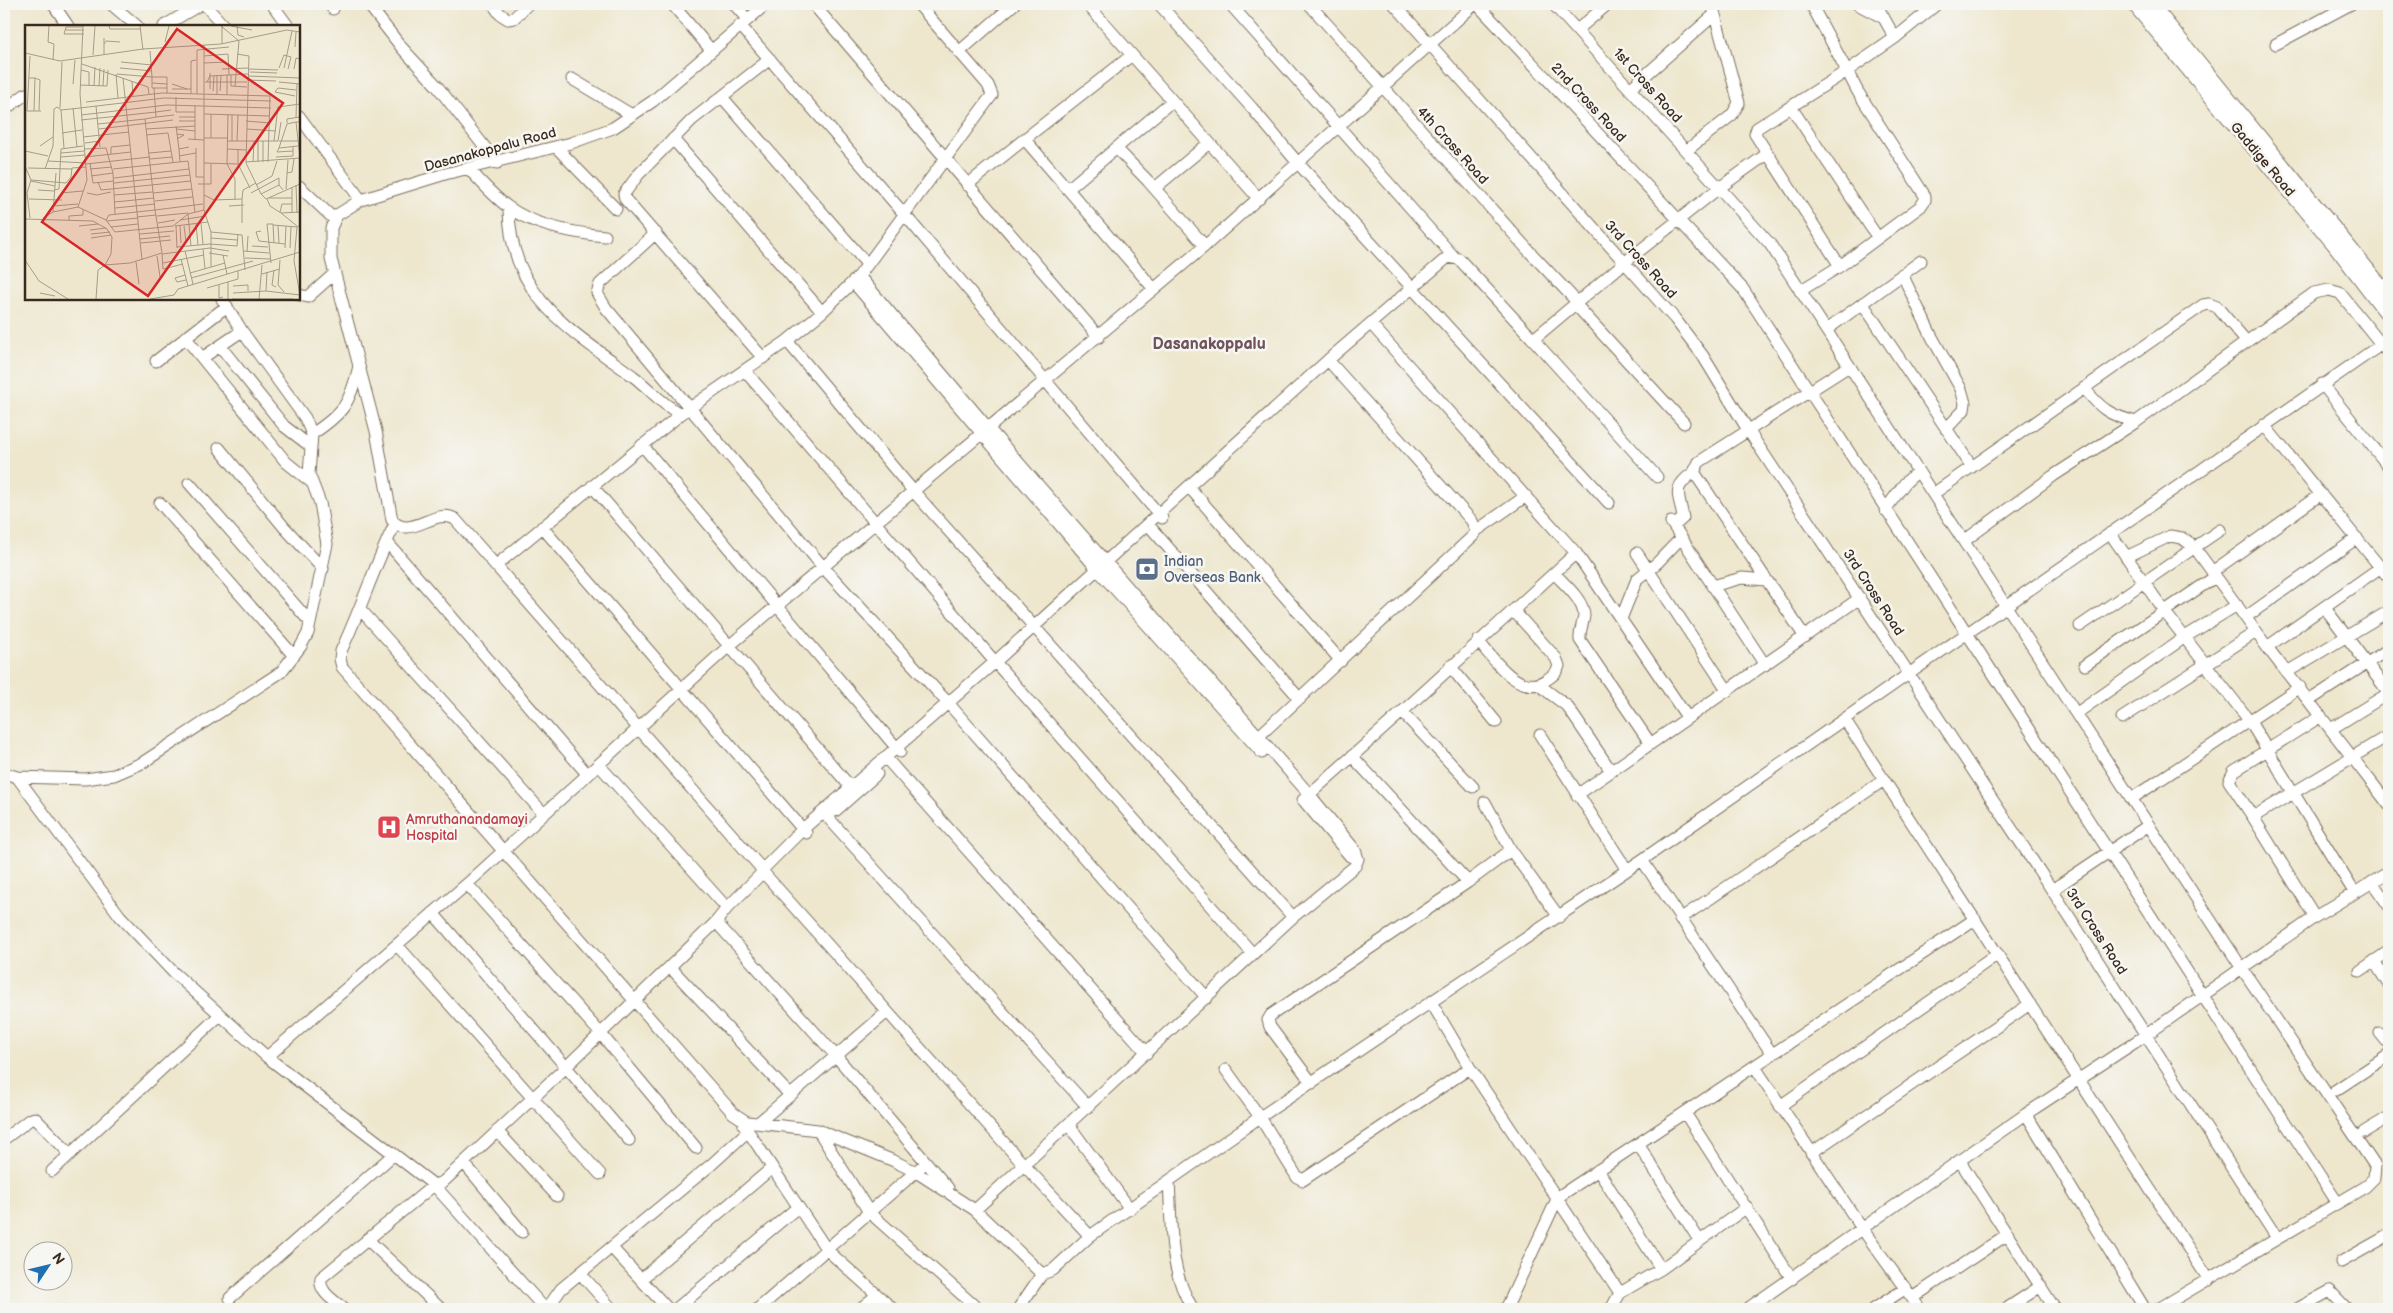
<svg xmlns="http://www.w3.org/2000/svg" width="2393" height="1313" font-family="'Balsamiq Sans',sans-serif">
  <rect width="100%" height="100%" fill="#f6f6f2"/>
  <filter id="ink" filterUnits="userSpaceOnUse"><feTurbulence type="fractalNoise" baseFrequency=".02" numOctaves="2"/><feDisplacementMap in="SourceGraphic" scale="10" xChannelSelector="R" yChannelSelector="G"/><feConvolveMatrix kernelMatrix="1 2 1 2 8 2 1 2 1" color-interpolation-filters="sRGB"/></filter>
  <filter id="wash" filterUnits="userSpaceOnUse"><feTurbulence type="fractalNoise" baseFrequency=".0096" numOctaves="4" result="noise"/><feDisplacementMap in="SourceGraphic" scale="20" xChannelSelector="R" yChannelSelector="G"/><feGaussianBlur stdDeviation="1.12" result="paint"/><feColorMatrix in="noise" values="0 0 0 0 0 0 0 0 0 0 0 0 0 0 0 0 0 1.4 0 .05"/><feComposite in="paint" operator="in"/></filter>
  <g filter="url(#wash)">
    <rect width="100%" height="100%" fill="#eee7ce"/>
  </g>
  <g filter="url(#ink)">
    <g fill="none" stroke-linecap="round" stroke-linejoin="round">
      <g stroke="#7a6c5c" stroke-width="13">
        <path id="minor" d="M53,4L68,26
          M111,4L137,26
          M204,4L224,26
          M272,4L288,26
          M329,4L333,9
          M368,4L402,48L437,86L497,163
          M493,4L500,14L508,19L514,18L528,4
          M672,4L711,50
          M734,4L747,19
          M813,4L1099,337
          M1087,4L1259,199
          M1159,4L1252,108L1297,162L1609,503
          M1230,4L1454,257
          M1309,4L1528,250L1578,303
          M1394,4L1675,319L1703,356L1748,430L2052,890L2277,1238
          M1477,4L1743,289L2337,1202
          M1553,4L1770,244L2243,970L2375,1166L2374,1178L2365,1187L2158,1309
          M1811,4L1847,71L1895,38L1937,4
          M1857,4L1884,18
          M1876,4L1895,38
          M372,9L392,4
          M740,25L905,215L1162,518
          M164,26L201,4
          M1577,30L1608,4
          M2276,44L2351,4
          M959,52L1014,4
          M572,79L632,115
          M1631,88L1714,15
          M722,97L867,264
          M1791,107L1878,238
          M4,110L26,94
          M299,116L361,200
          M673,139L822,312
          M1022,141L1132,55
          M556,147L616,209
          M1116,148L1148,181L1205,246
          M1686,151L1732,115L1739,103L1712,4
          M469,169C481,182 493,196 508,207C534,226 573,233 605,236
          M967,185L1022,141L1027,142L1154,289
          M299,186L335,220
          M1155,188L1209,143
          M1068,189L1172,101
          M509,208C509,296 570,330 633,376C650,389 662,405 681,414
          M656,233L600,284L597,293L606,308L823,567L948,703L1207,998
          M1902,274L1932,337L1961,389L1965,403L1964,410L1946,429
          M859,276L989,429L1309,794L1355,850L1358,859L1355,866L1293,917L975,1210
          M853,282L1098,570L1262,753
          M1800,291L1840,266L1755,134L1757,128L1847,71L1858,92L1925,196V200L1921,206L1840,266
          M299,295L308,297L335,273
          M1863,304L1972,467
          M1576,305L1684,423
          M1371,324L1576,553L1687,717
          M1826,330L1921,261
          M185,337L286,462L311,482
          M1531,337L1657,477
          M787,341L914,492L1293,917
          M220,346L284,426L310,446
          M202,358L242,331
          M763,358L625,199L624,194L638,175L692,120L770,59
          M156,361L227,306
          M745,371L995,662L1253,954
          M2322,384L2389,467
          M2084,388C2101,409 2109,415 2136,422
          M2264,425L2389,578
          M312,434C344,413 350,403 359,366
          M642,445L900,752
          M219,448L284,527L323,569
          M189,483L310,622
          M592,486L854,791
          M1189,487L1341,661
          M1933,494L2203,305L2209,304L2217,307L2246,341
          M160,503L294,656
          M1885,510L1905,483L1918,471
          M1671,522L1765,665
          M395,524C375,564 361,609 341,651L340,659L342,667L733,1113L747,1122L818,1130L894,1161L916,1172L975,1210L1042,1274L1053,1270L1090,1236L1260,1117L1642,860L2389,339
          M1674,526L1683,518C1679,492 1671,489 1694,472
          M542,527L806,833
          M1152,529L1300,699
          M1476,531L1526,496
          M2110,533L2164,611L2249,720L2354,892
          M1964,541L2053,476L2136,422L2314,293L2329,290L2340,293L2389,354
          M387,542L588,775
          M1637,553L1728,691
          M2126,557L2170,536L2182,538L2195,548L2267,647L2389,805
          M495,566L681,414L787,341L822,312L859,276L992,95L988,85L918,4
          M2212,572L2321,494
          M1554,573C1564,584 1584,600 1584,616C1583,624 1579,631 1580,640L1650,743
          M1712,586L1742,578L1766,580
          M2325,608L2389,693
          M361,610L544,814
          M2246,617L2357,538
          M1621,619L1637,579L1657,563L1681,538
          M2080,626L2220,530
          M1805,637L1694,472L1699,462L1849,366
          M1478,641C1494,659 1519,698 1546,680C1552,676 1557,673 1559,666L1556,658L1513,610
          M2267,647L2381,567
          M2085,665L2215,577
          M1450,666L1496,722
          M2287,672L2389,611
          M1539,685L1567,706L1611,771
          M2310,700L2389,649
          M1402,712L1576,553
          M2077,713L2185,637L2237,605
          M2122,718L2256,632
          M1845,720L2209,1280
          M2331,729L2389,693
          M1540,735L1627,870
          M1258,737L1474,535L1476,531L1472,521L1328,360
          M1352,756L1468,882
          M885,757L1147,1053
          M599,765L727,908
          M4,773L17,777L85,779L114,775L142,763L281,672L301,646L308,633L327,544L320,503L309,474L312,434L305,418L242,331L222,299
          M17,777L120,916L173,972L267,1057L434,1185L443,1182L565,1068L716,922L727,908L761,874V868L455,519C434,507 410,541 392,520L376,431L331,259V228L337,215L361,200L445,174L571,143L613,128L653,101L766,4
          M1577,795L1860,598
          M2131,799L2300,687
          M1303,800L1402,712L1473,787
          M1304,801L1350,856L1358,859
          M1485,802L1511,850L1559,917
          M835,811L877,774
          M823,812L1088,1107
          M2253,817L2389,735
          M1642,860L1772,1054
          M762,870L803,829L995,662L1328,360L1448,257L1459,259L1531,337H1536L1624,263L1719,188L1767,154
          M762,871L1023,1164L1090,1236
          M2372,882L2389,906
          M467,884L601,1034L696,1148
          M2052,890L2149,825
          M433,913L629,1140
          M2315,917L2253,817L2229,781L2234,771L2321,716
          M1680,919L1884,780
          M716,922L836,1056L948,1188
          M397,945L600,1174
          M2374,961L2389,985
          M670,967L790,1095
          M2360,971L2389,951
          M1431,1002L1470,1068L1620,1293
          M2380,1033L2389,1044
          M267,1057L467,884L729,646L1205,246L1475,4
          M1755,1067L1863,1230L1920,1309
          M1226,1070L1260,1117L1297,1177L1303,1180L1470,1068
          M1312,1083L1270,1027L1268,1020L1271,1015L1468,882L1511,850
          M2336,1090L2389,1055
          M1780,1106L1998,954
          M1685,1113L1792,1279
          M2026,1114L2145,1309
          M758,1123L887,1012
          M744,1125L827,1250L893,1309
          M1069,1125L1130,1209
          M818,1130L869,1212L978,1309
          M497,1131L557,1196
          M2364,1132L2389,1117
          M4,1139L29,1120L35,1118L70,1154
          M1638,1144L1699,1240
          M1811,1153L2030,1004
          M1960,1161L2055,1309
          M464,1163L522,1232
          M1598,1170L1661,1269
          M52,1171L220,1015
          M1169,1181C1172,1226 1168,1270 1193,1309
          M367,1239L441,1309
          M612,1248L668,1309
          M2341,1262L2389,1235
          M580,1273L612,1309
          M641,1279L772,1168
          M230,1298L393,1155
          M1912,1298L2008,1234
          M344,1309C335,1301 318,1292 321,1278L434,1185L545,1309
          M547,1309L561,1289L712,1164L747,1132
          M676,1309L798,1207
          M758,1309L920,1168
          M860,1309L877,1295
          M1018,1309L1042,1274
          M1506,1309L1558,1197L1975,919
          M1611,1309L1620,1293L1661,1269L1747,1207
          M1747,1309L2026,1114L2146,1035L2315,917L2389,872
          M1874,1309L1906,1288
          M2006,1309L2041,1286
          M2297,1309L2330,1291L2347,1309"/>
      </g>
      <g stroke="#7a6c5c" stroke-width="16">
        <path id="major" d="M2134,4L2334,244L2389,316
          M2151,4L2389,296"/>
      </g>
      <use href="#minor" stroke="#fff" stroke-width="11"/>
      <use href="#major" stroke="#fff" stroke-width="14"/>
    </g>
  </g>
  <defs>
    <g id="bank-square" transform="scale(1.25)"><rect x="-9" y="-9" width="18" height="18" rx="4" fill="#5c6f8a" stroke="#f6f6f2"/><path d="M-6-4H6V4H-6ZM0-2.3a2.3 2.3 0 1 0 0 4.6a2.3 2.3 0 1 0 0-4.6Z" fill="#fff"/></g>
    <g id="hospital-square" transform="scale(1.25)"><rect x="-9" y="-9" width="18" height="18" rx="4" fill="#e0444e" stroke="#f6f6f2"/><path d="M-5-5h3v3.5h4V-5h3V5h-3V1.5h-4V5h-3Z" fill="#fff"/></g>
  </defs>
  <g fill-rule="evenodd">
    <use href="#bank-square" x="1147" y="569"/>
    <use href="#hospital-square" x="389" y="827"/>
  </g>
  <g text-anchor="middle" stroke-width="5" stroke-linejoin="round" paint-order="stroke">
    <g font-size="14" fill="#3b2a1e" stroke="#f6f6f2">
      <text transform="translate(1648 85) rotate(48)" y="5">1st Cross Road</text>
      <text transform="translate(1589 102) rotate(47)" y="5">2nd Cross Road</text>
      <text transform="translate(1453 145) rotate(48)" y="5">4th Cross Road</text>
      <text transform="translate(490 149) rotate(-15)" y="5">Dasanakoppalu Road</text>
      <text transform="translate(2263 159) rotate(50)" y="5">Gaddige Road</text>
      <text transform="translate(1641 259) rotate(48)" y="5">3rd Cross Road</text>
      <text transform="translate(1874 592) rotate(57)" y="5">3rd Cross Road</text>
      <text transform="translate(2097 931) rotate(57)" y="5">3rd Cross Road</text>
    </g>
    <g font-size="14" fill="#4e5e75" stroke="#f6f6f2" text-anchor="start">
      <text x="1164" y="566">Indian<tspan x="1164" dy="16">Overseas Bank</tspan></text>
    </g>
    <g font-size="14" fill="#be3a42" stroke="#f6f6f2" text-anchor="start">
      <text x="406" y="824">Amruthanandamayi<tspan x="406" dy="16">Hospital</tspan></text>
    </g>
    <g font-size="16" font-weight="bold" fill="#70535b" stroke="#f6f6f2">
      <text x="1209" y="349">Dasanakoppalu</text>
    </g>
  </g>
  <g transform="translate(25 25)">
    <rect width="275" height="275" fill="#eee7ce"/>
    <path fill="none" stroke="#a69b88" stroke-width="1" d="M24,1L23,17L29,19L28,35M58,1L55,69L62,155L53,182L81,195L84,190L130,185L137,228L105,238L80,240M84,1L85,4H116M115,1L118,25M196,1L214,16L210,61M206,1L227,5M212,1L213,10L219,12M58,2H41L39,9H59M40,5H59M79,13V29M140,17L144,1M79,19L81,16L95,17M197,19V1M270,22L271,7M0,28L35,36L118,24L196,19L262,5L275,7M212,29L224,31L221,138L236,169M68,30L70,1M5,31L2,86H16M179,31L203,29L204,50M96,37L127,40M179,38L201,37M57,39L123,62L124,69M95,43L127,46M254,43L259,30L266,32L263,44M259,43L267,6M197,44L223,43M223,44L253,45M269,44L271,33L275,34M56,45L64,47V61M225,47L252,48M91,49L93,73M92,49L127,52L125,26M206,50V61L222,62M223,51L275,53M4,53H10L9,86M10,53L15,55L14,86M98,53L117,235M222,55L251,56M107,56L108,71M180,57H222M182,57L185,51L223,49M254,57L275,59M127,58L142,59M48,59L50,35M147,59L162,64M55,60L82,61L83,45M69,61L70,42M74,61L75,43M78,61L79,44M147,64H166M185,64V48M188,66L189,51M195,66L196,50M142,68V63H127V52H142V63M166,69V36L171,35M172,69V25L204,22M192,69V50M202,70V50M270,71L250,67L253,63L271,65M151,72V87H170M61,77L137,68L245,71L243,137M71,81L75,122M35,83L37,37M48,83L52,122M55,83L139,73L246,76M131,87L146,85M179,89L245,91M203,89L202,139L210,154V174M56,90L142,80L246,83M131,92L149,90M154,92H170M271,93L272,59M120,94L130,185M120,94L131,92L129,63M56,95L131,87M154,96H170M221,96L245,98M271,97L262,99L254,123L273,121M262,98V94L275,92M73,99L120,94M151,101L154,124M74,104L148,95M121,104L170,101M151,104L170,106M222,104L251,106M37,108L57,105M152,109L159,110L152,114M121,110L143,108L148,137M58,112L104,107M179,113H202M186,113V89M163,114L179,115M170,115V80M202,116H253L256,97M207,116V90M212,116L213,90M249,116L253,82L275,79M254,116H275M60,118L75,116M15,121L28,112M39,123L36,85L55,83M171,123V152H179M254,123L252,127L268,126M59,124L81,123L88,148L90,189M202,124L221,125M213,124V139L225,163M0,126L23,131M36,128L59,126M124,128L146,126M86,129V122L105,120M154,131L171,128M36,132L60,130M60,132L106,127M251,132L268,131V121M275,133L271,97H275M125,134L147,132M23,136L61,138M163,136L170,187M155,137L154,124L164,122M221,137L275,133M228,137L229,116M233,137V116M238,137V116M65,138L68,158L89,156M179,138L213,139M61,139L125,132M0,141L6,155L2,168L5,193M3,143L47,144M20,144L28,121L29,84L32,82L36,85M65,144L87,142M88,144L163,136M262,148L267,147L269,134M66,151L88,148M89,153L164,144M6,155L41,158L46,152L47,143L61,142M6,156L30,161M73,157L76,165L166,156M89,158L165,150M173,159H186V139M231,160L247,151L252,136M271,160L272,188M267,162V188M261,164L263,135M13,165L29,166M29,165L34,164L36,124L58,121M258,165L254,160L236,169L241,174L275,159M36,168L58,166M62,168L72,170L86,167M128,168L167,164M226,168L254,153V160M89,170L128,167M179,170L189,175L217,174L218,165L231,158M244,173H267M4,174L37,175M242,174L245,181L256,188L275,187M130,176L168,172M90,177L129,173M28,181L53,179M204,181L219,180M90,183L130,179M130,185L178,179M179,185L186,207V242M28,187L53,182M255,187L257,179H267M256,188L272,201M163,189L166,221M132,191L163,188M112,192L131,190M18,193L28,187L31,148M0,194L68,196L82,204L87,212L86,229L80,240L73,245L71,274M44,195V191L58,190V185M81,195L90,207L148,201L163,189L179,185V20M155,195L181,191M82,196L113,193M133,198L150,195M176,198L178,219M217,198V174M171,199L173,220M248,200L272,202M275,200L272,202L269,236L275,270M54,201L73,199M150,201L183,197M151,201L152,223M155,201L156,218M159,201L161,217M253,201L254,218M86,202L113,199M65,205L81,203M236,206L231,207L234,216L260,219M186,207L217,210L220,245M66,209L85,207M115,209L149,206M66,213L86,210M186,213L212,215M115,214L145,211M116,218L146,215M227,221L243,222M152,222L185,219L212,221L213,209M260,223L261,201M265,223L266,202M178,224L180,244M160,226L168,259M219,226L244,228M222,227L223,211M184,228L203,231M198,230L202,249M132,231L135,252M220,233L245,234M156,234L163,261M0,235L14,256L43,274M255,235L253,260L259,267M111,237L114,259M138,238L179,230M246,238L242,199H248L249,218M158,239L138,244L137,229L185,223L204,226M249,245L247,260L251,262M165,248L200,238M237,249L255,244M160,250L150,253L152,257L161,255M166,253L228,236M194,260V273L198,272M208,261L223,260V266M182,263L213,254V246M241,266L275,270M15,268L30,271M208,268L241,266L242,247M125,274L149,270L153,264L275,227M203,274V257M207,274H268M234,274L237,240"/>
    <path fill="#d62828" fill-opacity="0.15" stroke="#d62828" stroke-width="2.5" d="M152,4L258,78L123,271L17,197Z"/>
    <rect width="275" height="275" fill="none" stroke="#3b2a1e" stroke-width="2.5"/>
  </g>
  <rect width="2393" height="1313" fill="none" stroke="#f6f6f2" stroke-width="20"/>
  <g transform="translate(48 1266) rotate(55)"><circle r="24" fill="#f6f6f2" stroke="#aba49d"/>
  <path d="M0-4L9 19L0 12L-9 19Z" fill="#1f6fb2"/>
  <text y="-8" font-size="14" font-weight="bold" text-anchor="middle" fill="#3b2a1e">N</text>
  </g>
</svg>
